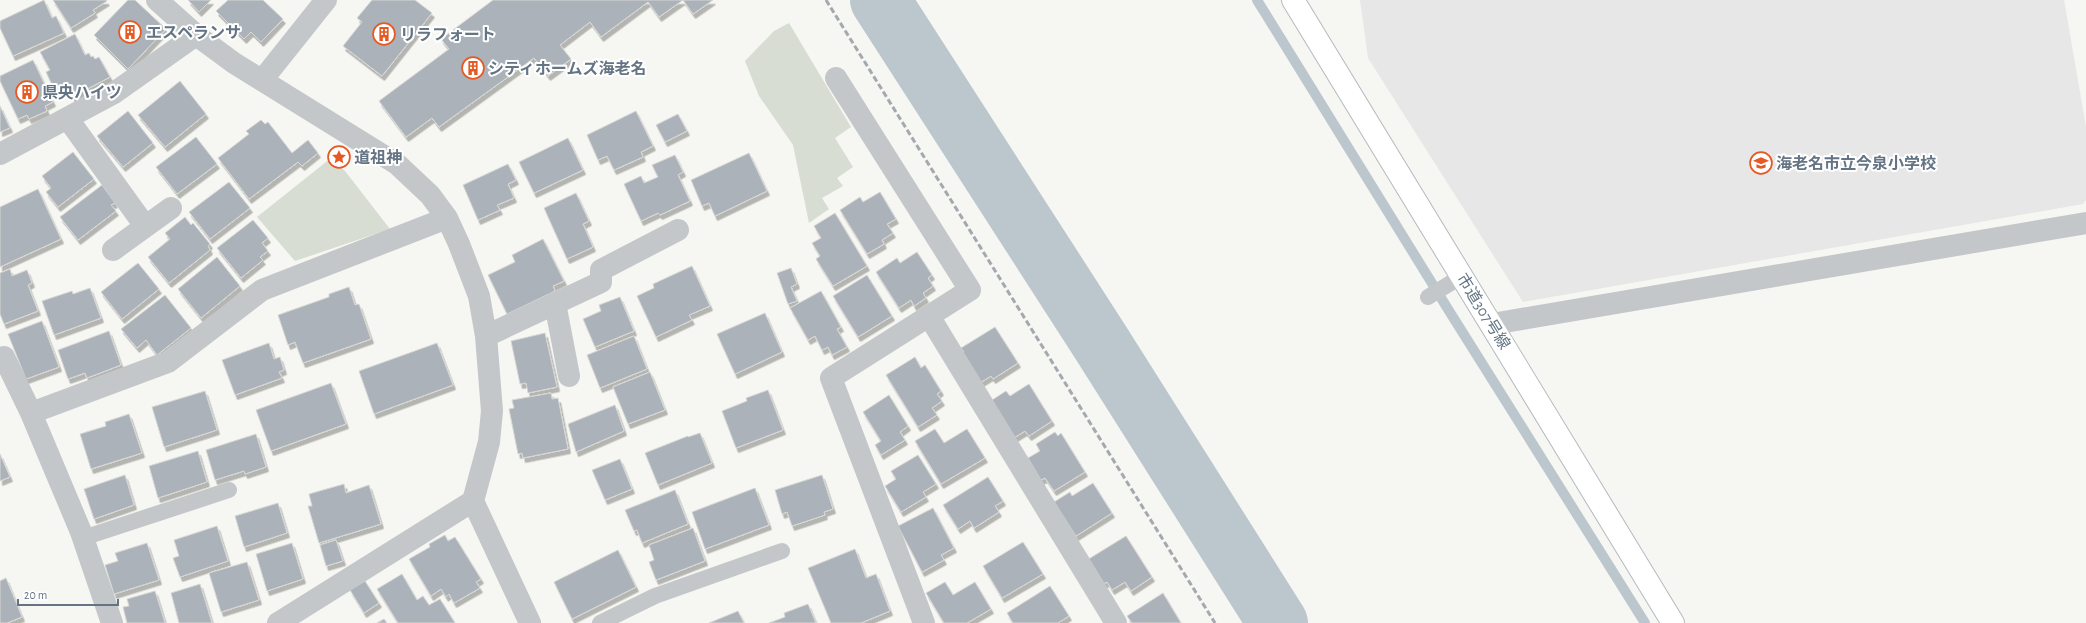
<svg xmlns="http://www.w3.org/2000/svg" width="2086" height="623" font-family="'Alegreya Sans','Noto Sans JP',sans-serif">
  <defs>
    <filter id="shadow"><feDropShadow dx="2.5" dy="4.5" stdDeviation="0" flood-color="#0004"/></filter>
  </defs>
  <rect width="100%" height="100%" fill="#f6f6f2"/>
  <path fill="#e6e7e6" d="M1360,0H2064L2086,127V200L2083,204L1523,302L1368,58Z"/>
  <path fill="#d7ddd3" d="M789,23L851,127L835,138L853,167L837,178L843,186L822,198L829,209L809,223L793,145L759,96L745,61L774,31Z
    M331,158L345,171L390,229L295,261L257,217Z"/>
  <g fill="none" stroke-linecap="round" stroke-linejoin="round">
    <path stroke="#bcc7cd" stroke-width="10" d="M1257,0L1451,314L1645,623"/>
    <path stroke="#bcc7cd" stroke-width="60" d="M880,0L1101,343L1278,623"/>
  </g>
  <path fill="#abb2b9" stroke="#d7d7d5" filter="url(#shadow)" d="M44,0L52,18L56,16L64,33L13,56L0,28V21Z
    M53,0H106L107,1L93,10L95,13L71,28Z
    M128,0H135L166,29L128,69L94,35Z
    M188,0H211L199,12Z
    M228,0H263L283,19L261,42L251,32L244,39L216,11Z
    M372,0H415L432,13L382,76L343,46L362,22L357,18Z
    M493,0H683L659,17L648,2L601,37L590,22L560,45L571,59L548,76L534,58L439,127L432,118L406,137L379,101L449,49L441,39Z
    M683,0H713L693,14Z
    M75,34L85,55L89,53L91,57L93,56L95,59L99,57L110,77L72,97L65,83L54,89L46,72L50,70L40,52Z
    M33,60L53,102L45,106L47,111L29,119L27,115L18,119L0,81V76Z
    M180,81L206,114L165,147L138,115Z
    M0,106L10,128L0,132Z
    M128,111L153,143L123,167L97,136Z
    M636,111L653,146L641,152L643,157L614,170L607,156L598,160L587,135Z
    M678,114L687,131L665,142L656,125Z
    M261,120L265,124L268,122L292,153L308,140L318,153L302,166L298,162L249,199L218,158L249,134L246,131Z
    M196,137L217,164L177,194L156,167Z
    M568,138L583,170L534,193L519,162Z
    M73,152L94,179L58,207L46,192L51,188L42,176Z
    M749,153L767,191L715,216L709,203L702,206L691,180Z
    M675,155L683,172L678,175L690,201L660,215L658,213L641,221L624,184L641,176L644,183L658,177L652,165Z
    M508,164L516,180L508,184L514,198L497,205L500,210L478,220L463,185Z
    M229,182L250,208L210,239L189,212Z
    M102,185L115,203L111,205L116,211L78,240L60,217Z
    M38,189L61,239L0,267V207Z
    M880,192L896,219L887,224L893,233L882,240L884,244L867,254L840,210L860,197L863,202Z
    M576,193L589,221L583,224L593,247L567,259L544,208Z
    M835,213L867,266L833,286L816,259L820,256L812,243L821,238L814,226Z
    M185,217L191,225L193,223L210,244L208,246L210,250L169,283L148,257L170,239L165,233Z
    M253,220L268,238L262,243L268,251L260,257L263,260L241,278L217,248Z
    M543,239L564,281L553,286L555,291L507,314L488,275L515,262L512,255Z
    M917,252L932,275L928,278L933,286L923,293L926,298L914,306L911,300L899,308L876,272L897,258L900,263Z
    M217,257L240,286L201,318L178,289Z
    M138,263L159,289L122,319L101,292Z
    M692,266L710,306L689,315L692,320L656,337L637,296L654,288L653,284Z
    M791,268L797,284L791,287L797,301L788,304L777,273Z
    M10,269L12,276L27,270L32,283L28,285L38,311L4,324L0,314V273Z
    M867,275L892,316L858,337L833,296Z
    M349,287L355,305L359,304L371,339L303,363L295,342L288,345L278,315L329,297V294Z
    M90,288L101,318L54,335L42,301L72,291L73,294Z
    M821,291L841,327L837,329L847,347L832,355L828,347L822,350L815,336L808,340L790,308Z
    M165,295L191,328L157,355L146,340L137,348L121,329Z
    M620,297L634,331L595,347L583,319L601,311L599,305Z
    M765,313L782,352L735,374L717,334Z
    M42,321L59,367L26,379L8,334Z
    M995,327L1018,363L993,379L991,376L978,384L960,355L964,352L961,348Z
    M109,331L121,365L87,378L85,373L68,379L58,350Z
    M545,333L557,387L528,393L526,383L520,384L511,341Z
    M634,336L647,369L600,388L587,355Z
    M269,343L274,359L280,357L284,370L279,372L282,378L235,395L222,360Z
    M437,343L453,385L374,414L359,371Z
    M915,357L921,368L925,365L941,391L937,394L942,401L932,408L937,415L918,427L886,375Z
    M650,372L665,410L628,424L613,387Z
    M331,383L346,424L271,451L256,410Z
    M1029,384L1052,421L1029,436L1025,431L1012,439L989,402L1006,391L1010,396Z
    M768,390L783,430L736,448L722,411L747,401L746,398Z
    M205,391L217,430L164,447L152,407Z
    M551,393L552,399L558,398L568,449L523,458L522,453L518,454L509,409L514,408L512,400Z
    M889,395L908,426L900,432L905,440L881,455L875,445L881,441L863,412Z
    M615,405L624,431L576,452L568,424Z
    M129,414L142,453L91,469L80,434L106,426L105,422Z
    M935,429L944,443L967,429L985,458L941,484L915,441Z
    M1055,432L1058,436L1061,433L1085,472L1054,491L1045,478L1041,480L1028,458L1040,451L1036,444Z
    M700,433L712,463L658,485L645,453L688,436V437Z
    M256,434L266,467L245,474L244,471L215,480L206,450Z
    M198,451L207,482L158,498L149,466Z
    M0,454L10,477L0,481Z
    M918,455L936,484L923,492L926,497L901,512L885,486L896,479L891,471Z
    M620,459L632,489L605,500L592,470Z
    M125,475L134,505L94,519L84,489Z
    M822,475L833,509L824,512L825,515L792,526L787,512L782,514L775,490Z
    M988,477L1003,501L995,506L999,512L974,528L970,521L958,529L943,505Z
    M1093,483L1112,513L1076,536L1054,502L1070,492L1072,496Z
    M344,484L346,493L369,485L381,524L319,543L308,506H312L309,494Z
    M755,488L769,525L705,549L692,512Z
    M675,490L688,524L642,543L637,530L634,531L625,510Z
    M278,503L287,533L244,547L235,516Z
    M933,508L954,548L941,555L944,560L922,572L898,526Z
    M217,526L228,561L180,577L173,558L179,556L174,540Z
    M693,528L705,561L656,580L649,562L654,560L649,545Z
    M445,535L448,541L455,537L481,579L476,582L480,588L454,603L449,594L446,597L441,589L431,596L409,559L430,547L429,544Z
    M1126,536L1152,577L1131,591L1125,582L1112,590L1107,582L1103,584L1087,560Z
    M336,540L343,561L326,566L320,545Z
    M1023,542L1043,574L1002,598L983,566Z
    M147,543L159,580L114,594L105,565L118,561L115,553Z
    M292,543L303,579L267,591L256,554Z
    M855,549L866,578L876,574L890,611L861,623H831L808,568Z
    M618,550L636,587L572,619L554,582Z
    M247,562L259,600L221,612L209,573Z
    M402,574L417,600L423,596L429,605L440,599L455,623H398L377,589Z
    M6,578L22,617L7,623H0V581Z
    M365,581L379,603L364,613L350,590Z
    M945,582L953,595L975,582L991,609L967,623H944L926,593Z
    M200,584L212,623H179L171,593Z
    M1050,586L1069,616L1058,623H1013L1007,613Z
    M155,591L165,623H127L123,607L129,606L127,599Z
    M1163,593L1181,623H1132L1127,616Z
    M808,604L816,623H769L785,617L784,613Z
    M738,611L744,623H709Z
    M384,619L387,623H377Z"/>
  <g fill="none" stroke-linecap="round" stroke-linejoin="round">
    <g stroke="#b5babf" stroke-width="24">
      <path id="secondary" d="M1293,0L1673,623"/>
    </g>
    <path stroke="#c3c7ca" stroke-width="16" d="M1428,297L1462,276
      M83,538L229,490
      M600,623L655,596L782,551"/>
    <path stroke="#c3c7ca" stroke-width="22" d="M157,0L196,35L234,63L397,164L430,195L447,218L459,244L479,296L486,336L492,411L489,442L473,501L530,623
      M836,78L970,290L831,378L924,623
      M263,79L326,0
      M68,119L145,226
      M0,154L114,93L196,35
      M113,250L171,208
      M555,303L569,376
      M929,316L1116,623
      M1492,324L2086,223
      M486,336L601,282V270L678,230
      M4,357L31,413L81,532L112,623
      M31,413L168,362L262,290L447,218
      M278,623L473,501"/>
    <use href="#secondary" stroke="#fff" stroke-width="22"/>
    <path stroke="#a3a9af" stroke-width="3" stroke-dasharray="6 3" stroke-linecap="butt" d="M826,0L1215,623"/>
  </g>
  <defs>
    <g id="building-ring" transform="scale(1.15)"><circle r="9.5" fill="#fff" stroke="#e55923" stroke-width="1.5"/><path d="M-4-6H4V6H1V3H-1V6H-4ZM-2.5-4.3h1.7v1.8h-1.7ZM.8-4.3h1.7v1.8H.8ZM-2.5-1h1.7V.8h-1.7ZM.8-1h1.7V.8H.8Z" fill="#e55923"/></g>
    <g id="sight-ring" transform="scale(1.15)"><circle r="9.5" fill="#fff" stroke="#e55923" stroke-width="1.5"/><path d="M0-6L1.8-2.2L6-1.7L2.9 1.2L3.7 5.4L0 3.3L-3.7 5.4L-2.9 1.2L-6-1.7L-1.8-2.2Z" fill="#e55923"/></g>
    <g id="school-ring" transform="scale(1.15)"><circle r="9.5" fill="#fff" stroke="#e55923" stroke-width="1.5"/><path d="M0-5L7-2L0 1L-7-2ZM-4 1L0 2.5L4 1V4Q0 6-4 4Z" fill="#e55923"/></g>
  </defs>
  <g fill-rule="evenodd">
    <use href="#building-ring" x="130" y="32"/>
    <use href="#building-ring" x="384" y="34"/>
    <use href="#building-ring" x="473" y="68"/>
    <use href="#building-ring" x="27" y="92"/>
    <use href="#sight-ring" x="339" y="157"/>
    <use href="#school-ring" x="1761" y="163"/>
  </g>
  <g text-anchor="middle" stroke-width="4" stroke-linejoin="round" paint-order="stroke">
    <g font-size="16" font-weight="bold" fill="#647484" stroke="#fff" text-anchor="start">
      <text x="146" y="38">エスペランサ</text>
      <text x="400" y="40">リラフォート</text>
      <text x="488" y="74">シティホームズ海老名</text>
      <text x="42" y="98">県央ハイツ</text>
      <text x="354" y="163">道祖神</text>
      <text x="1776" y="169">海老名市立今泉小学校</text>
    </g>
    <g font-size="16" fill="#647484" stroke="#fff">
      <text transform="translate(1484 311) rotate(58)" y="6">市道307号線</text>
    </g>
  </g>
  <path d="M18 599v6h100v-6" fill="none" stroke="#647484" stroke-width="2"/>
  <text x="24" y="599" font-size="12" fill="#647484" stroke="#ffffff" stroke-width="3" paint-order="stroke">20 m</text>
</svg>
